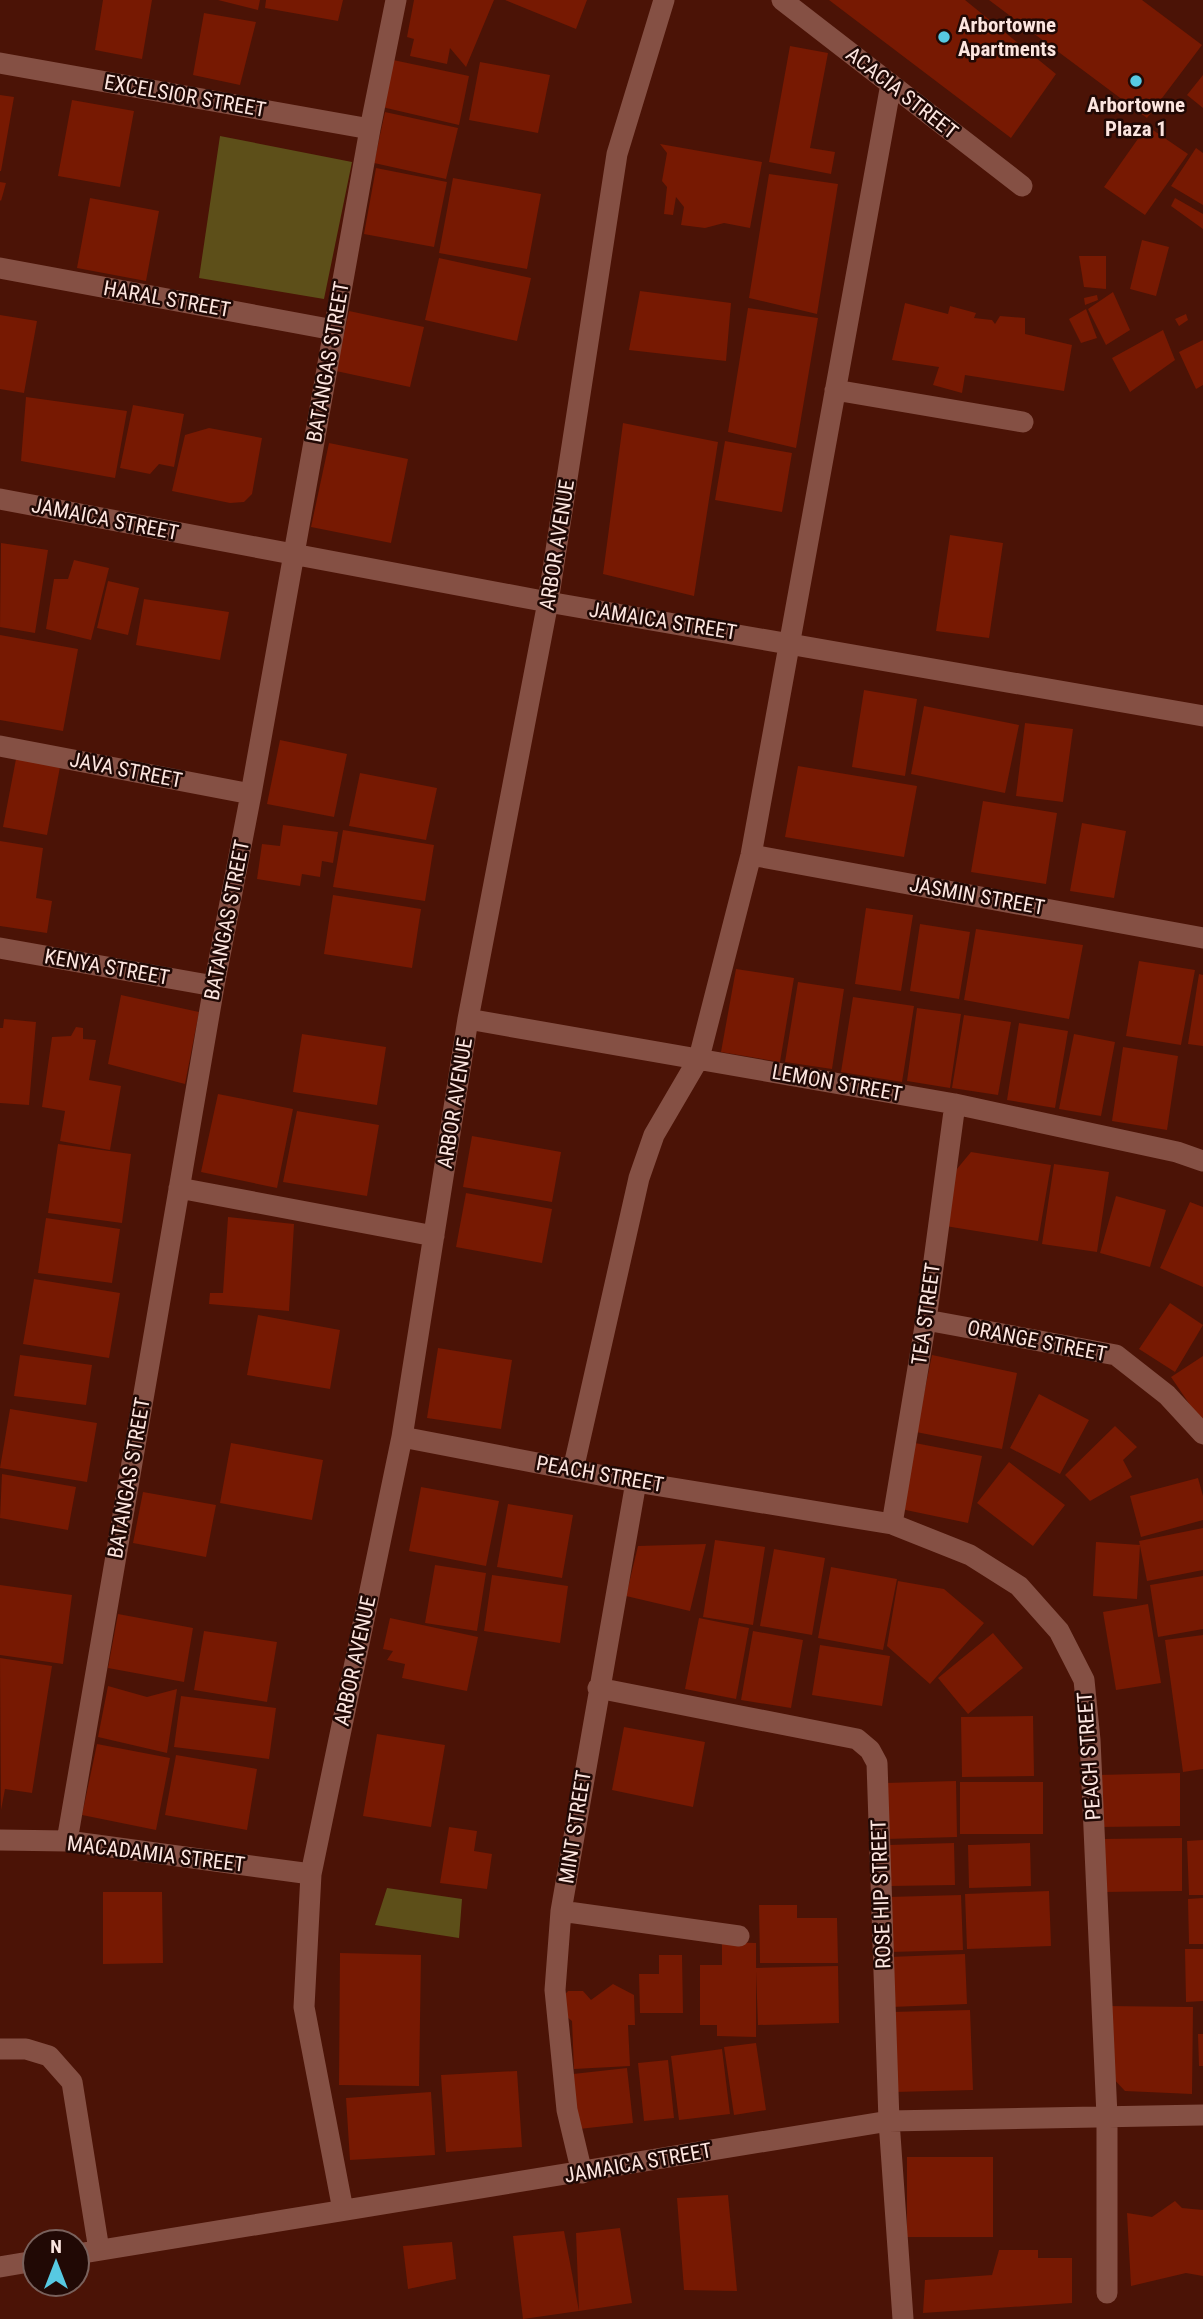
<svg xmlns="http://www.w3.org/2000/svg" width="1203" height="2319" font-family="'Roboto Condensed',sans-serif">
  <rect width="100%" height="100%" fill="#4b1306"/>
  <path fill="#5d4f19" d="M220,136L352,162L324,299L199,278Z
    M387,1888L462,1899L459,1938L375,1925Z"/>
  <path fill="#771902" d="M103,0H152L142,59L95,50Z
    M218,0H260L258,10Z
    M266,0H343L338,21L265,8Z
    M414,0H494L466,67L450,48L447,64L410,56L414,39L407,37Z
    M505,0H587L576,29Z
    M829,0H965L1056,74L1011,138Z
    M989,0H1142L1202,45L1147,118Z
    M204,13L256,22L240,85L193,75Z
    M790,46L828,53L810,148L835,152L831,174L769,162Z
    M393,60L469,76L459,125L382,107Z
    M480,62L550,75L538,133L469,120Z
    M1203,75V108L1187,95Z
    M0,95L14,97L1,171H0Z
    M72,100L134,111L120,187L58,176Z
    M385,112L458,128L446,179L374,163Z
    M1147,126L1188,154L1145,215L1104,187Z
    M660,144L762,162L750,228L724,223L705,228L681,225L684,207L676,197L673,215L664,214L667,187L662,181L667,153Z
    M1196,148L1203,153V205L1171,186Z
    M376,168L447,182L434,247L364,234Z
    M769,174L838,184L817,314L749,298Z
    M453,178L541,194L527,269L439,253Z
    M0,182L6,183L1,201L0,200Z
    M90,198L159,211L146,281L77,268Z
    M1175,198L1203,214V229L1171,206Z
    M1142,240L1169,247L1156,296L1130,289Z
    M1079,256H1106V289L1084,287Z
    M439,258L531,278L517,341L425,320Z
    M640,291L731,303L726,361L629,350Z
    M1113,292L1130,330L1106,345L1088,309Z
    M1097,295L1098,300L1085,305L1084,298Z
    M905,303L948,314L950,306L976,313L974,318L992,320L995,324L1000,316L1025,318V334L1072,345L1064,391L965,375L962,393L933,385L939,367L892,360Z
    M748,308L818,318L796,448L728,432Z
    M1086,309L1097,338L1081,343L1069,319Z
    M349,311L424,327L410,387L336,371Z
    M1186,314L1188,320L1179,326L1175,319Z
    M0,315L37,321L24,393L0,389Z
    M1163,330L1175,360L1130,392L1112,358Z
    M1203,340V385L1196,389L1179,352Z
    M26,397L127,411L115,478L21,461Z
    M133,405L184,414L174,467L159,464L150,474L120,468Z
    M623,423L718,442L694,596L603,574Z
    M209,428L262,438L252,494L244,502L230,503L172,491L185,435Z
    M725,441L792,453L782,512L715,500Z
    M329,443L408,459L391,543L311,527Z
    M950,535L1003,543L989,638L936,631Z
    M1,543L48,550L35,633L0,627Z
    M74,560L109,568L91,640L46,629L54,579H68Z
    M108,581L139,588L128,635L97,628Z
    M144,599L229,612L220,660L136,645Z
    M0,635L78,649L63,731L0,720Z
    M864,690L917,699L905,776L852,767Z
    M924,706L1019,725L1005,793L911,774Z
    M1025,723L1073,729L1063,802L1016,796Z
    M280,740L347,754L334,817L267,804Z
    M16,759L60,767L47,835L3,827Z
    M798,766L917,786L904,857L785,837Z
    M360,773L437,788L426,840L349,826Z
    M983,801L1057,813L1046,884L971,872Z
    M1082,823L1126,831L1114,898L1070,891Z
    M283,825L338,832L333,863L322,861L320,877L302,874L300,886L257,879L262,844L280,846Z
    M343,830L434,845L425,901L333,887Z
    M0,841L43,848L36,898L52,901L47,933L0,926Z
    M333,895L421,909L412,968L324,954Z
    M866,908L913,915L901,991L855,984Z
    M920,924L970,932L959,999L910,991Z
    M976,929L1083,945L1069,1019L964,1000Z
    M1139,961L1195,970L1181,1045L1126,1036Z
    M736,969L794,978L780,1062L721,1052Z
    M1199,974L1203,975V1046L1188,1044Z
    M798,982L844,989L832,1069L785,1062Z
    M121,995L199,1012L185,1084L108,1064Z
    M853,997L914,1006L902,1082L841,1072Z
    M917,1008L961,1014L950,1088L907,1081Z
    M964,1015L1011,1022L998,1095L952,1088Z
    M4,1019L36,1022L29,1105L0,1103V1028H3Z
    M1019,1023L1068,1031L1055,1108L1007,1100Z
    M76,1027L83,1028V1039L96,1040L89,1080L121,1086L110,1150L60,1141L65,1111L42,1107L52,1037L71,1036Z
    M302,1034L386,1047L377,1105L293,1092Z
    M1074,1034L1115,1042L1101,1116L1059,1109Z
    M1123,1047L1178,1056L1167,1130L1112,1121Z
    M218,1094L293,1109L277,1188L201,1172Z
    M297,1111L379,1125L367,1196L283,1182Z
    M472,1136L561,1152L552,1202L463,1187Z
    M58,1144L131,1154L122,1223L48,1213Z
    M971,1152L1051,1165L1038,1241L939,1225L947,1181Z
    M1054,1164L1109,1172L1097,1252L1042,1244Z
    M466,1193L552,1209L542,1263L456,1247Z
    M1116,1196L1166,1210L1150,1267L1100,1253Z
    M1190,1202L1203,1207V1287L1160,1268Z
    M228,1217L294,1224L289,1311L209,1304L210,1293H223Z
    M46,1218L120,1229L112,1283L38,1273Z
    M34,1279L120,1293L109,1358L23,1344Z
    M1170,1303L1203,1325L1175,1372L1139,1349Z
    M258,1315L340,1330L330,1389L247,1375Z
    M438,1348L512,1360L501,1429L427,1418Z
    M20,1355L92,1365L86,1405L14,1396Z
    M932,1355L1017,1373L1002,1449L916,1432Z
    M1203,1356V1424L1171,1377Z
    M1039,1394L1089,1420L1060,1474L1010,1448Z
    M10,1409L97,1423L87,1482L0,1468Z
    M1115,1426L1137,1447L1123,1460L1132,1477L1090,1501L1065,1475Z
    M231,1443L323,1460L312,1520L220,1503Z
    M915,1443L982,1456L968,1523L901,1509Z
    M1009,1462L1065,1505L1033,1546L977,1503Z
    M2,1474L76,1487L68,1530L0,1518Z
    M1198,1478L1203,1496V1520L1141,1537L1130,1496Z
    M421,1487L499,1501L486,1566L409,1551Z
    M143,1492L216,1505L206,1557L133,1543Z
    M508,1504L573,1515L562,1578L497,1567Z
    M1203,1528V1570L1147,1581L1139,1541Z
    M715,1540L765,1547L753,1625L703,1617Z
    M1096,1542L1140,1545L1137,1599L1093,1596Z
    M706,1544L690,1611L626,1596L638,1546Z
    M774,1549L825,1558L812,1635L760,1626Z
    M435,1565L486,1573L477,1631L425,1623Z
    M831,1567L897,1579L883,1650L818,1638Z
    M492,1575L568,1586L560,1643L484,1631Z
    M1203,1576V1629L1158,1637L1150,1585Z
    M898,1581L944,1589L984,1623L930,1684L887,1646Z
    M0,1585L72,1595L63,1664L0,1655Z
    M1148,1604L1161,1683L1116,1690L1103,1612Z
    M118,1614L193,1628L184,1682L108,1668Z
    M390,1618L478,1637L467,1691L402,1678L405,1664L387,1660L393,1651L383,1649Z
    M699,1618L749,1628L736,1699L685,1689Z
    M204,1631L277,1642L267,1702L194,1690Z
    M753,1631L803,1640L791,1708L741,1700Z
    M993,1633L1023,1668L968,1714L938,1678Z
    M1203,1635V1769L1183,1772L1165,1640Z
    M820,1645L890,1656L882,1706L812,1695Z
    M0,1658L52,1666L32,1793L5,1789L1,1810Z
    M108,1686L147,1697L177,1689L167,1753L98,1737Z
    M181,1696L276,1708L269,1759L174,1747Z
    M1033,1716L1034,1776L962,1777L961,1717Z
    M624,1727L705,1742L693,1807L612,1790Z
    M377,1734L445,1745L431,1827L363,1816Z
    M97,1744L170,1758L156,1830L82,1815Z
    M176,1755L257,1769L247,1830L165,1815Z
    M1180,1773V1826L1099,1827L1098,1775Z
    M956,1781L957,1837L886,1839L885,1783Z
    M960,1782H1043V1834H960Z
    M449,1827L477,1831L474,1851L492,1854L487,1889L440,1883Z
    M1182,1838V1891L1103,1892L1102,1839Z
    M1203,1840V1895H1189L1187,1841Z
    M954,1843L955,1885L891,1886L889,1845Z
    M1030,1843L1031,1886L969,1888L968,1845Z
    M1049,1891L1051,1946L967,1949L965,1894Z
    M103,1892H162L163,1963L103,1964Z
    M961,1895L963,1950L890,1952L888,1897Z
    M1203,1898V1944H1189L1188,1899Z
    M759,1905H797V1918H837L838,1963H760Z
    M722,1942L756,1943V1968L838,1966L839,2023L758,2025L756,1971V2037L717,2036V2025H700V1965H722Z
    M1185,1949H1203V2001L1186,2002Z
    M340,1953L421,1955L419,2086L339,2085Z
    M965,1954L967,2004L891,2007L889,1957Z
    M659,1955H682L683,2013H640L639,1974H659Z
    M613,1984L634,1995L635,2025H628L630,2066L574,2069L572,2021L562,2013L560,2000L568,1991H583L591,2000Z
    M1107,2006L1193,2007L1192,2094L1125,2091L1109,2074Z
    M970,2010L973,2090L894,2092L891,2012Z
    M1198,2034H1203V2066H1199Z
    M756,2043L766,2110L734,2115L724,2047Z
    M722,2049L730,2114L679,2120L671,2056Z
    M668,2060L674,2118L644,2121L638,2063Z
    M627,2068L633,2123L579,2129L573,2074Z
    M517,2071L522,2147L446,2152L441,2075Z
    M431,2092L435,2155L350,2160L346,2098Z
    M907,2157H993V2237H907Z
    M728,2195L737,2291L684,2290L677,2198Z
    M1175,2201L1182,2208L1203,2210V2276L1186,2273L1131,2286L1127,2213L1152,2217Z
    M620,2228L632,2303L579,2311L576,2233Z
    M564,2231L579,2311L523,2319L513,2236Z
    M452,2242L456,2279L408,2289L403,2246Z
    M999,2250H1038V2258H1072V2303L923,2313L925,2280L992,2275Z"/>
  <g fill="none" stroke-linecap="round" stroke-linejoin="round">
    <path stroke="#855044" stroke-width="21" d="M782,0L1022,186
      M0,63L370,129
      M0,268L334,330
      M835,390L1023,422
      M0,499L548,602L1203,716
      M0,746L251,794
      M751,855L1203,938
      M0,948L214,986
      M468,1019L955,1104L1177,1152L1203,1161
      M179,1188L434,1236
      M926,1320L1116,1355L1167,1395L1203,1434
      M402,1437L636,1482L892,1524L970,1555L1019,1586L1059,1631L1084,1680L1090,1740L1107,2116V2293
      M573,1470L639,1178L654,1135L699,1058L751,855L891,84
      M892,1524L926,1320L955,1104
      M598,1688L857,1739L870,1750L877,1763L889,2121L903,2319
      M0,1840L67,1841L311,1874
      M67,1841L214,986L251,794L370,129L396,0
      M561,1911L739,1936
      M0,2049H26L49,2056L72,2082L99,2250
      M582,2173L567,2110L555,1990L561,1911L636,1482
      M343,2210L304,2007L311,1874L402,1437L468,1019L548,602L617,154L664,0
      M77,2254L889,2121L1203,2115
      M0,2267L35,2261"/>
  </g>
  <g fill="#57c9e2" stroke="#210905" stroke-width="2.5">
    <circle cx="944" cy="37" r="7"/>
    <circle cx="1136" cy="81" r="7"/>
  </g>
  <g text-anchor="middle" stroke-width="5" stroke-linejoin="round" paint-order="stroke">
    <g font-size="21" font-weight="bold" fill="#fce5df" stroke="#210905" text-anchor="start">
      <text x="958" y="32">Arbortowne<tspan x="958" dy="24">Apartments</tspan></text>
      <text x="1136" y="112" text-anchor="middle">Arbortowne<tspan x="1136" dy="24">Plaza 1</tspan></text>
    </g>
    <g font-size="21" fill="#fce5df" stroke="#210905">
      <text transform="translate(902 93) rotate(38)" y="7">ACACIA STREET</text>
      <text transform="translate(185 96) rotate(10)" y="7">EXCELSIOR STREET</text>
      <text transform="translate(167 299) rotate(10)" y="7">HARAL STREET</text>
      <text transform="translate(328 362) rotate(-80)" y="7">BATANGAS STREET</text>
      <text transform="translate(105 519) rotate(11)" y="7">JAMAICA STREET</text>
      <text transform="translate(557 545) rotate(-81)" y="7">ARBOR AVENUE</text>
      <text transform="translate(663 621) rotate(9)" y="7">JAMAICA STREET</text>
      <text transform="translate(126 770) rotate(11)" y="7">JAVA STREET</text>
      <text transform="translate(977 896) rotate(10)" y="7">JASMIN STREET</text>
      <text transform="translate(227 920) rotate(-79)" y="7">BATANGAS STREET</text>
      <text transform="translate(107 967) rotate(10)" y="7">KENYA STREET</text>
      <text transform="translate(837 1083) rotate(10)" y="7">LEMON STREET</text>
      <text transform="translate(455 1103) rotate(-81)" y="7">ARBOR AVENUE</text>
      <text transform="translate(926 1314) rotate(-82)" y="7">TEA STREET</text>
      <text transform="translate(1037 1341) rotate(11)" y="7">ORANGE STREET</text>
      <text transform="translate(600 1474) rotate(10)" y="7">PEACH STREET</text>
      <text transform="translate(129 1478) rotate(-80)" y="7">BATANGAS STREET</text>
      <text transform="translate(355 1661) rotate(-78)" y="7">ARBOR AVENUE</text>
      <text transform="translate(1089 1756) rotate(-94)" y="7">PEACH STREET</text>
      <text transform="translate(575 1827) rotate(-81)" y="7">MINT STREET</text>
      <text transform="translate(156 1854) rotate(7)" y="7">MACADAMIA STREET</text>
      <text transform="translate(881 1894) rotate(-92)" y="7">ROSE HIP STREET</text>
      <text transform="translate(638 2163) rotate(-10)" y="7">JAMAICA STREET</text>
    </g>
  </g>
  <g transform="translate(56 2263)"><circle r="33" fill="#210905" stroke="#79615c" stroke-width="2"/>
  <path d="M0-5L12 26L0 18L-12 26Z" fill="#57c9e2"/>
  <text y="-10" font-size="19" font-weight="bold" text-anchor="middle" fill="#fce5df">N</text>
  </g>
</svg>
